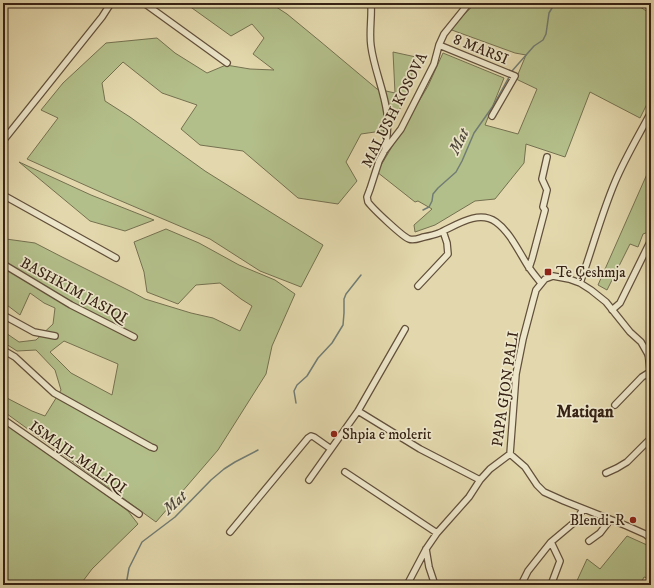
<svg xmlns="http://www.w3.org/2000/svg" width="654" height="588" font-family="'IM FELL DW Pica',serif">
  <rect width="100%" height="100%" fill="#e3d8ad"/>
  <filter id="stains"><feTurbulence type="fractalNoise" baseFrequency=".005" numOctaves="4"/><feColorMatrix values="0 0 0 0 .2 0 0 0 0 .09 0 0 0 0 .02 0 0 0 .5 -.17"/></filter>
  <radialGradient id="worn" r=".72"><stop offset=".6" stop-color="#630" stop-opacity="0"/><stop offset="1" stop-color="#630" stop-opacity=".3"/></radialGradient>
  <path fill="#b3bf8a" stroke="#757150" fill-rule="evenodd" d="M185,3H270L287,14L321,42L377,89L395,93L393,52L416,57L407,95L389,130L361,134L346,162L357,181L338,204L298,198L243,151L200,145L181,129L197,105L162,93L123,62L102,83L105,101L130,117L205,171L323,245L301,287L260,271L210,239L107,195L27,159L58,118L41,110L63,83L106,43L157,38L175,53L207,73L226,65L250,69L274,70L253,54L264,38L252,24L231,36Z
    M476,3H634L651,14V96L640,118L590,92L565,157L526,144L524,163L495,199L475,201L435,225L415,232L414,225L432,209L418,201L415,202L377,172L428,86L443,53L504,78L485,125L518,134L537,89L516,79L526,55L515,53L449,29Z
    M19,162L91,195L154,220L125,231L90,221Z
    M651,165V231L643,234L638,247L630,244L607,290L598,285Z
    M166,229L199,243L239,265L275,280L295,294L272,346L266,374L218,450L156,522L3,411V396L32,411L45,416L61,390L55,370L36,350L17,351L3,342V331L19,342L36,340L53,324L55,308L44,303L30,293L20,315L3,302V235L6,239L35,243L64,258L132,292L145,299L191,313L213,318L240,331L252,306L241,299L220,283L196,285L178,304L147,292L144,272L134,242ZM64,341L118,364L112,395L71,373L50,352Z
    M3,420L128,511L138,524L92,569L80,585H3Z
    M627,536L647,545L651,552V579L644,577L640,585H575L587,559L600,569Z"/>
  <g fill="none" stroke-linecap="round" stroke-linejoin="round">
    <path stroke="#717c74" stroke-width="1.5" d="M512,71L534,46L543,40L546,34L549,13L555,3
      M423,210L429,207L432,201L433,194L438,188L456,172L462,161L474,133L493,106L509,77
      M296,403L294,391L297,385L307,376L318,358L332,343L343,325L344,313V299L346,294L361,275
      M126,585L129,568L142,542L175,517L211,480L224,469L235,462L258,450"/>
    <g stroke="#62503b" stroke-width="8">
      <path id="minor" d="M144,3L227,63
        M371,3C372,18 369,32 371,46C374,69 384,90 387,113C389,125 387,137 385,150
        M469,3L444,34L439,45L434,64L401,129L385,150L379,161L370,189L367,197L368,202C373,209 403,237 409,239C414,241 420,238 424,237C429,236 434,235 439,233C455,226 478,209 496,222C510,232 519,252 528,266C532,272 537,278 541,283
        M439,45L515,76L492,116
        M3,141L102,17L111,3
        M3,195L116,258
        M3,264L71,305L134,337
        M529,268L532,259L545,210L543,207L547,190L542,179L547,157
        M580,283C592,250 601,215 615,182C625,158 639,135 651,112
        M418,286L448,254L447,243L443,231
        M612,310L620,303L651,240
        M3,315L34,332L55,336
        M3,350L15,357L54,393L151,447L154,448
        M615,405L642,377L650,372
        M358,411L420,449L480,480
        M3,419L139,514
        M510,454L525,467L537,485L544,492L564,501L627,526L645,534L651,539
        M345,472L437,533
        M606,473L617,468L627,462L651,438
        M309,480L358,411L405,329
        M230,532L308,438L311,436L314,437L331,449
        M589,541L600,533L610,520
        M551,542L560,561L551,585
        M426,549L429,567L435,585
        M407,585L426,549L437,533L469,497L480,480L490,469L510,454L516,374L523,339L533,301L536,290L545,279L553,276L569,279L580,283L591,290L606,302L630,332L641,342L649,356L650,355
        M521,585L528,571L551,542L576,521L583,509"/>
    </g>
    <g stroke="#62503b" stroke-width="9">
      <path id="tertiary" d="M651,355L649,356L651,375"/>
    </g>
    <use href="#minor" stroke="#ede6ca" stroke-width="5.5"/>
    <use href="#tertiary" stroke="#ede6ca" stroke-width="7"/>
  </g>
  <g fill="#8f2418" stroke="#ede6ca" stroke-width="1.5">
    <rect x="544" y="268" width="8" height="8" rx="2"/>
    <circle cx="334" cy="434" r="4"/>
    <circle cx="633" cy="520" r="4"/>
  </g>
  <g text-anchor="middle" stroke-width="3.5" stroke-linejoin="round" paint-order="stroke">
    <g font-size="15" fill="#372315" stroke="#ede6ca">
      <text transform="translate(481 49) rotate(22)" y="5">8 MARSI</text>
      <text transform="translate(394 110) rotate(-63)" y="5">MALUSH KOSOVA</text>
      <text transform="translate(74 290) rotate(29)" y="5">BASHKIM JASIQI</text>
      <text transform="translate(505 389) rotate(-82)" y="5">PAPA GJON PALI</text>
      <text transform="translate(78 457) rotate(35)" y="5">ISMAJL MALIQI</text>
    </g>
    <g font-size="15" fill="#372315" stroke="#ede6ca" text-anchor="start">
      <text x="556" y="277">Te Çeshmja</text>
      <text x="342" y="439">Shpia e molerit</text>
      <text x="625" y="525" text-anchor="end">Blendi-R</text>
    </g>
    <g font-size="16" font-style="italic" fill="#4f483c" stroke="#ede6ca">
      <text transform="translate(458 141) rotate(-64)" y="6">Mat</text>
      <text transform="translate(174 502) rotate(-43)" y="6">Mat</text>
    </g>
    <g font-size="17" font-weight="bold" fill="#372315" stroke="#ede6ca">
      <text x="585" y="417">Matiqan</text>
    </g>
  </g>
  <rect width="654" height="588" fill="none" stroke="#e3d8ad" stroke-width="16"/>
  <rect x="4" y="4" width="646" height="580" fill="none" stroke="#372315" stroke-width="2"/>
  <rect x="8" y="8" width="638" height="572" fill="none" stroke="#372315"/>
  <rect width="100%" height="100%" filter="url(#stains)"/>
  <rect width="100%" height="100%" fill="url(#worn)"/>
</svg>
